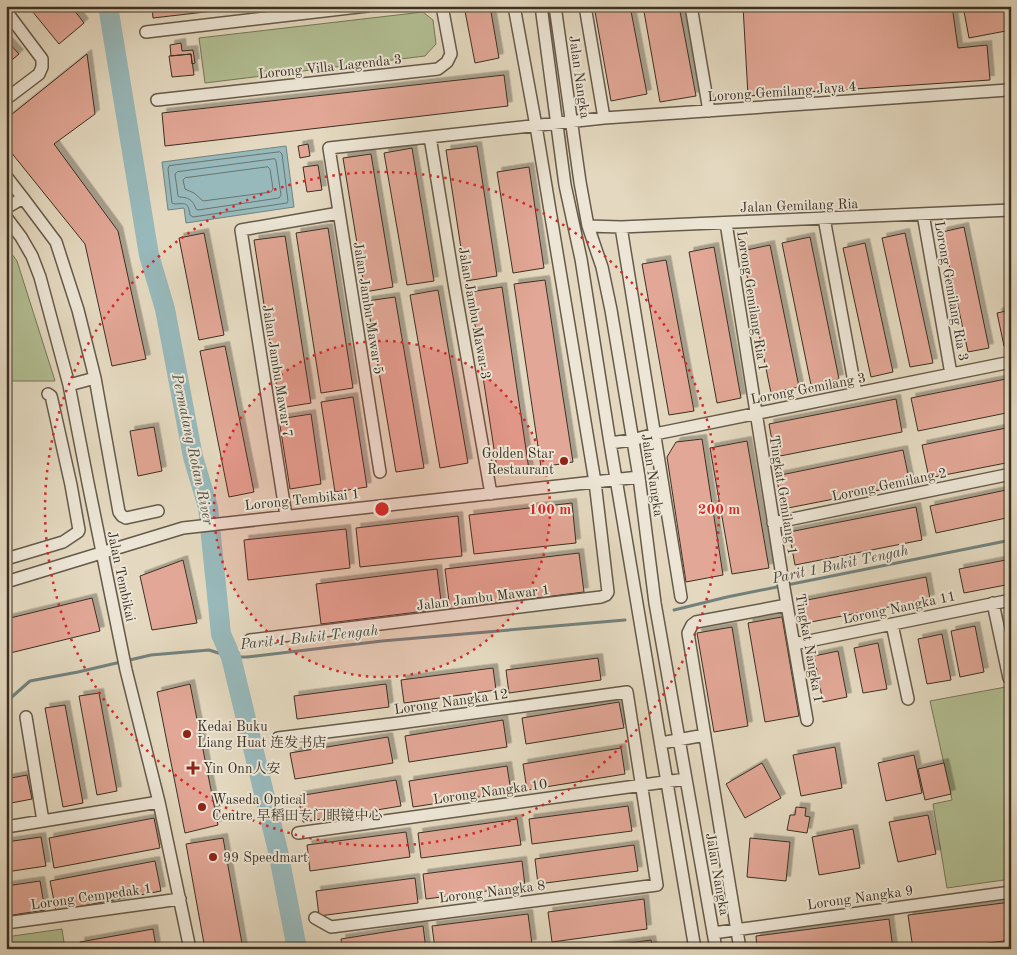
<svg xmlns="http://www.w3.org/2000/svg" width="1017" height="955" font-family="'Old Standard TT','Noto Serif SC',serif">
  <defs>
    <filter id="shadow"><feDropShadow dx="4.5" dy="-4.5" stdDeviation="0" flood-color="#0004"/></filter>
  </defs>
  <rect width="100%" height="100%" fill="#e4d9c0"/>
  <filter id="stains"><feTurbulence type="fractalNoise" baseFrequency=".004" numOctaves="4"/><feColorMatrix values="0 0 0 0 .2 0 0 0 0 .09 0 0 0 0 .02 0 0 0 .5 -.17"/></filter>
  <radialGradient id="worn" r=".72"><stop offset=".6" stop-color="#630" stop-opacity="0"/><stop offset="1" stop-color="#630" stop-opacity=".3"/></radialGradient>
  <path fill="#b2bf93" stroke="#76785b" d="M423,12L433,20L436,44L425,56L205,83L199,38Z
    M6,246L17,261L55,381H6Z
    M1011,686V879L947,888L933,804L952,800L930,701Z
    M62,929L65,949H6V937Z"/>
  <path fill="#98b9bb" stroke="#73827e" d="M286,146L294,207L186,223L184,208L168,210L162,162Z"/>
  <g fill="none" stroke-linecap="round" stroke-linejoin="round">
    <path stroke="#6a746f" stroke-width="1" d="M280,152L282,154L288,201L287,203L193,217L190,215C188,203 187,203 175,204L172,203L168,169L169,166Z
      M275,159L276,161L281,195L279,198L198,210L196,209C193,200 188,197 179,197L178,196L175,174L177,172Z
      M268,167L270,169L273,189L271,192L203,201L194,193L185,189L183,180L185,178Z"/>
    <path stroke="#73827e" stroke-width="3" d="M674,610L727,597L1011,540
      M6,702L30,681L78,672L151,655L209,650L231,657H247L382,641L625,620"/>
    <path stroke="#98b9bb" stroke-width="20" d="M108,6L149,255L165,309L193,457L208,507L221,634L231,657L278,851L297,949"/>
  </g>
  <path fill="#e2a796" stroke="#3b3023" filter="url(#shadow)" d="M28,6H71L84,23L59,44Z
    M152,6H257L153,18Z
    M464,6H490L499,58L475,63Z
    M594,6H630L647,94L611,101Z
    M643,6H679L696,96L660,102Z
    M743,6H952L958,48L987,45L990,80L748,96Z
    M963,6H1011V30L969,38Z
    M6,40L19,54L6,65Z
    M181,43L182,51L193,50L195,63L192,64L191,54L171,56L170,45Z
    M87,54L95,114L54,144L118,231L146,359L112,366L85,244L6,146V119Z
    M191,54L194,75L172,77L169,56Z
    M504,75L508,106L165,146L162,113Z
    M308,144L310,156L300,158L298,146Z
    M477,146L497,276L466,281L446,150Z
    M412,148L434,281L407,285L384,153Z
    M371,154L393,287L365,292L343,158Z
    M318,165L322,190L307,192L303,167Z
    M529,167L544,268L513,273L497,172Z
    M964,227L989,348L968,352L942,232Z
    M328,228L353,388L321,393L296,233Z
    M204,233L224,335L199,340L179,238Z
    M905,233L933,363L910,367L882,238Z
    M285,236L311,403L280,408L254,240Z
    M810,237L839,379L811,385L782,243Z
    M865,243L893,372L871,377L843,248Z
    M770,245L799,387L771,393L742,251Z
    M714,247L741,398L717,403L689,252Z
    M666,260L694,411L669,415L642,264Z
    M545,280L573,462L541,467L514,284Z
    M502,287L529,470L498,475L470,292Z
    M438,290L468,463L440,468L410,295Z
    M395,297L424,468L396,472L367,301Z
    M1011,310V345L1004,346L997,313Z
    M225,346L254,492L229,497L200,351Z
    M1011,378V412L918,431L911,398Z
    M353,397L367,487L335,492L321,402Z
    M896,399L902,432L775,457L769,424Z
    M311,414L321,484L290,489L279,419Z
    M154,427L162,471L138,476L130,431Z
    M1011,427V462L929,478L922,445Z
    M702,439L723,575L686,582L667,457L676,442Z
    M747,441L769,568L732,574L710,448Z
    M903,450L910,484L783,509L776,476Z
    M1011,489V517L936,533L930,506Z
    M572,503L576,543L474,554L469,515Z
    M916,507L922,540L795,565L789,532Z
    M458,516L462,556L360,567L356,528Z
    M346,529L350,568L248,580L244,540Z
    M579,553L584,592L450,609L445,569Z
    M1011,559V584L964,593L959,569Z
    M183,560L197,623L152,630L140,576Z
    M437,569L442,609L321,624L316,584Z
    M926,577L930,599L806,623L802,601Z
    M92,598L100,631L6,654V619Z
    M782,617L799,716L765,722L748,623Z
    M975,626L984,672L960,677L951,631Z
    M732,627L748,726L714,732L697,633Z
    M942,634L951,680L927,684L918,639Z
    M878,643L887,689L863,693L854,648Z
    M838,651L847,697L823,702L814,656Z
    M598,658L601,680L509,693L506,670Z
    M493,668L496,690L404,703L401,680Z
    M190,684L218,825L185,833L157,692Z
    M386,684L389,707L297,719L294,696Z
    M99,693L117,791L97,795L79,696Z
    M619,702L624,728L526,744L522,718Z
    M65,705L83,803L63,807L45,708Z
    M503,720L507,747L409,762L405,736Z
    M388,737L393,763L295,779L290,753Z
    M835,747L842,788L801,796L793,755Z
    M621,748L625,774L527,790L523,764Z
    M914,755L922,793L886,801L878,763Z
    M762,763L781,798L745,818L726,784Z
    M944,763L951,794L925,800L918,769Z
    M507,766L511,792L413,807L409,781Z
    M27,775L32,799L6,804V779Z
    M396,780L401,806L303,822L298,796Z
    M628,806L632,831L532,844L529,819Z
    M796,807L806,808L805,816L810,817L807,833L787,830L790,815H795Z
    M928,815L936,854L898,862L889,822Z
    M154,818L160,848L54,868L49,838Z
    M517,819L521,845L421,858L418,833Z
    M853,829L860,868L819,875L812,837Z
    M406,832L410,857L310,871L307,845Z
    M41,837L46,866L6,872V842Z
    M223,838L243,949H205L186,844Z
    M750,838L790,842L786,881L747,877Z
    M634,845L638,871L538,884L535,859Z
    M155,861L161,891L56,911L50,881Z
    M522,861L525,886L426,899L423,874Z
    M415,878L418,903L319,916L316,891Z
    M40,881L45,910L6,916V886Z
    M644,899L647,929L552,942L548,912Z
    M1011,902V940L943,949H913L908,915Z
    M528,914L532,944L492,949H435L432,926Z
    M889,919L893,949H757L756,936Z
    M423,926L426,949H342L341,939Z
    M153,929L156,947L147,949H81L80,942Z
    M651,940L653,949H588Z"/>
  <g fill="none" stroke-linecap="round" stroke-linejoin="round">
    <g stroke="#655a4a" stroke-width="14">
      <path id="minor" d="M541,6L565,185L581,259L610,443L695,949
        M555,6L580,182L588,226L602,267L611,310L639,477L655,603L716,949
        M585,6L604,118
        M691,6L709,111
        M6,11L42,59V67L39,74L6,99
        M146,32L367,6
        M157,100L438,69L447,62L451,54L442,6
        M430,137L455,289L491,494
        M6,176L23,198
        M6,208L23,198L56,242L78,310L95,378L119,512L122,516L126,518L158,511
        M923,214L951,374
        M6,217L21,237L32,256L40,277L69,385L88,483L126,670L159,802L190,949
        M824,218L856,393
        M726,223L782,576L807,720
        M588,226L621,227L1011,210
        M621,227L681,597
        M69,385L95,378
        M610,443L632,440L655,434L1011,362
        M380,472L329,148L604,118L1008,90
        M286,516L241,230L339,213
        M773,523L1011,474
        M6,559L63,542L78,532L79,530L71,485L52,400L51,396L48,394
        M6,582L183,528L639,477
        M993,603L1009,678
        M892,624L908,699
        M250,640L601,597L606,595L608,592L595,482L536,126L514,6
        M794,644L1011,600
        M26,717L43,821
        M278,738L399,723L627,692L657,885L331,927L315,918
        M661,743L705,735
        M6,827L159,802
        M298,833L686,779
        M6,923L180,899
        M713,933L1011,892
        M740,949L688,633L692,625L696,622L787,605"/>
    </g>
    <use href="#minor" stroke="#ede6d6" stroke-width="11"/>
  </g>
  <circle cx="382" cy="509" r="168" fill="#d62828" fill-opacity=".12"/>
  <g fill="none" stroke="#d62828" stroke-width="2.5" stroke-dasharray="2.5 5">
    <circle cx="382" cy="509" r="168"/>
    <circle cx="382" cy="509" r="337"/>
  </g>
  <g fill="#8f2418" stroke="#ede6d6" stroke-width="2">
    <circle cx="564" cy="461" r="5"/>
    <circle cx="187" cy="734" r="5"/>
    <path d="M190.5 760.5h5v5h5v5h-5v5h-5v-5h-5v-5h5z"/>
    <circle cx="202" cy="807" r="5"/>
    <circle cx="213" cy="857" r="5"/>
  </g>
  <g text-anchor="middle" stroke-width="4" stroke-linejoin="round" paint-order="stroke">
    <g font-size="14" fill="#3b3023" stroke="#ede6d6">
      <text transform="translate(330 66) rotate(-6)" y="5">Lorong Villa Lagenda 3</text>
      <text transform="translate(580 77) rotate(82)" y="5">Jalan Nangka</text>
      <text transform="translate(782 91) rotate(-4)" y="5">Lorong Gemilang Jaya 4</text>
      <text transform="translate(799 205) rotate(-2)" y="5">Jalan Gemilang Ria</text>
      <text transform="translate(952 291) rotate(80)" y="5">Lorong Gemilang Ria 3</text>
      <text transform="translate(753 301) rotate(81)" y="5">Lorong Gemilang Ria 1</text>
      <text transform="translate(369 308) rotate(81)" y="5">Jalan Jambu Mawar 5</text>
      <text transform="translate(475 313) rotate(80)" y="5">Jalan Jambu Mawar 3</text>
      <text transform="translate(278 371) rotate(81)" y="5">Jalan Jambu Mawar 7</text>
      <text transform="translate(808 388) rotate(-11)" y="5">Lorong Gemilang 3</text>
      <text transform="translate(653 475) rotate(81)" y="5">Jalan Nangka</text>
      <text transform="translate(889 484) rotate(-12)" y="5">Lorong Gemilang 2</text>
      <text transform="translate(784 495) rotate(81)" y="5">Tingkat Gemilang 1</text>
      <text transform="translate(302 499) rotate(-6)" y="5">Lorong Tembikai 1</text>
      <text transform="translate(122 576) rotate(78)" y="5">Jalan Tembikai</text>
      <text transform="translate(483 597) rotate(-7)" y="5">Jalan Jambu Mawar 1</text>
      <text transform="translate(899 607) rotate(-12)" y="5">Lorong Nangka 11</text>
      <text transform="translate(810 648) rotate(80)" y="5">Tingkat Nangka 1</text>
      <text transform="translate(451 701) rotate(-8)" y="5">Lorong Nangka 12</text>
      <text transform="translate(490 791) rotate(-8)" y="5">Lorong Nangka 10</text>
      <text transform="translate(718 874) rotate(80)" y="5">Jalan Nangka</text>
      <text transform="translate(492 891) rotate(-7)" y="5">Lorong Nangka 8</text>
      <text transform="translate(91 896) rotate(-8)" y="5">Lorong Cempedak 1</text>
      <text transform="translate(860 897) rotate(-8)" y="5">Lorong Nangka 9</text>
    </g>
    <g font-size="14" fill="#3b3023" stroke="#ede6d6" text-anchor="start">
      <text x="554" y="458" text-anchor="end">Golden Star<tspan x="554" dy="16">Restaurant</tspan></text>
      <text x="197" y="731">Kedai Buku<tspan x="197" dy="16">Liang Huat 连发书店</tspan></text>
      <text x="203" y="773">Yin Onn人安</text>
      <text x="212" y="804">Waseda Optical<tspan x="212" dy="16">Centre 早稻田专门眼镜中心</tspan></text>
      <text x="223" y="862">99 Speedmart</text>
    </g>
    <g font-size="15" font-style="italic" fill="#4e4b41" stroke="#ede6d6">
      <text transform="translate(193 449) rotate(78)" y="5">Permatang Rotan River</text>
      <text transform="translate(840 564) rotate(-12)" y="5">Parit 1 Bukit Tengah</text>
      <text transform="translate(309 637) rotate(-6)" y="5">Parit 1 Bukit Tengah</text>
    </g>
  </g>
  <circle cx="382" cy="509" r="8" fill="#d62828" stroke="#ede6d6" stroke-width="2.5"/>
  <g font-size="15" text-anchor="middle" font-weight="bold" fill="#d62828" stroke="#ede6d6" stroke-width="4" stroke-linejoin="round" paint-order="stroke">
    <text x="550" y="514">100 m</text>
    <text x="719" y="514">200 m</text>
  </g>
  <rect width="1017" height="955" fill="none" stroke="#e4d9c0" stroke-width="25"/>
  <rect x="8" y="8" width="1002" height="940" fill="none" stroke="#3b3023" stroke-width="2.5"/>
  <rect x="12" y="12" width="992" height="930" fill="none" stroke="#3b3023"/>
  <rect width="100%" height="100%" filter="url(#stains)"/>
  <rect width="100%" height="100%" fill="url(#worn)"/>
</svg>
